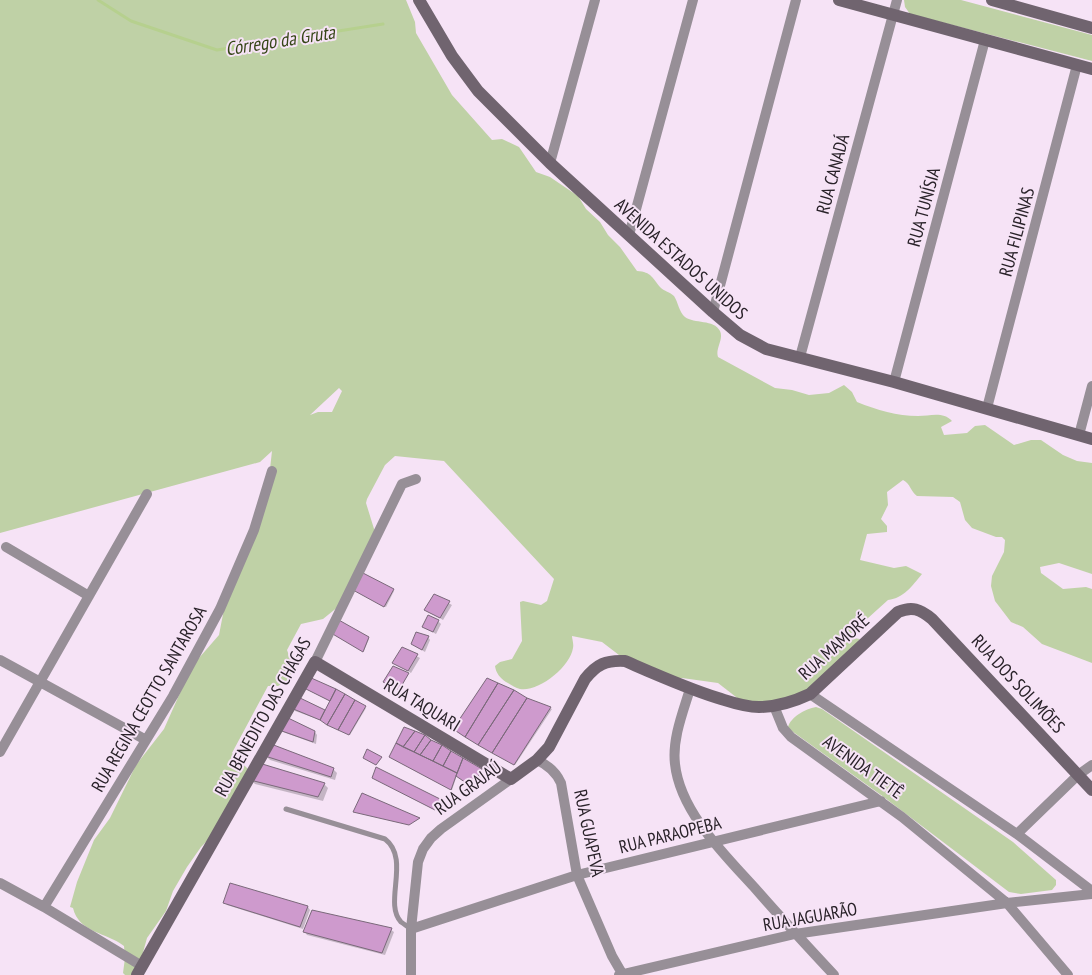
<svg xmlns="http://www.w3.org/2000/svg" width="1092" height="975" font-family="'PT Sans Narrow',sans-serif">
  <rect width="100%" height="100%" fill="#f6e3f6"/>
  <path fill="#bfd1a6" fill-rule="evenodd" d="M0,0H406L415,22L416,33L452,95L492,140L502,139L519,147L536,172L550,177L578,196L586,209L600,222L608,235L620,247L637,271C652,272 652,278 661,288C664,291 670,292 674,296C678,302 679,312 685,317C694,324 714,319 720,331C724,339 715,349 718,357L775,388L792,390L809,395L829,393L844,385L852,392L857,402C877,410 897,416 918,416C930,416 943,411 952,421L941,427L944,435L967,433L975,426L985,425L1014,445L1031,440H1041L1063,455L1077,461L1092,463V574L1059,563L1040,567L1041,573L1063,589L1086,587L1092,589V663L1042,644L1023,627L1011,622L995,601L991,586L992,576L1004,552L1005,540L1002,537H996L972,528L965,520L960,502L953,497L917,496C911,492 910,483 903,480L887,492L888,505L881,519L887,526V532L867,534L860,560L894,568L906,566L922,574C912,586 904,598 888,600L847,637L860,639C838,667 816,695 780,702C769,704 756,703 745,704L718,683L682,678L666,680L632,665L602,642L572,636C572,639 574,644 573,648C570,667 539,692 520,689C515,688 510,684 506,682C500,678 496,673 495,666L500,662L512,659L522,641L520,602L523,601L541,605L547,601L554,579L444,461L395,456L385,465L367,499L366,503L375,532L344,602L323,619L301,624L287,650L292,664L291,679L278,686H268L232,753L255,776L228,820L201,847L187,867L173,891L166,911L147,938L142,956L132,975H125L123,973L125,958L124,946C106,932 79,933 73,908L70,907L77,882L94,840L110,818L136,765L164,729L192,666L219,635L224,609L269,478L272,451L260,462L0,533ZM339,388L342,391L332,412H318L310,415Z
    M904,0H961L1092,35V61L910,14L905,7Z
    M816,707L822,709L1013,842L1056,880V885L1052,890L1021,894L1009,892L881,795L789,729L788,727C791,717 805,709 816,707Z"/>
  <path fill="#0003" d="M355,590H393L394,591L386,607Z
    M434,595L452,605L443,620L426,610Z
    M438,621L441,624L436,634L423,627Z
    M333,634L368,638L369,639L364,651Z
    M428,637L430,640L425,652L415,646Z
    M402,648L420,658L411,673L394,663Z
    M408,674L400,690L386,683Z
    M308,690L335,691L366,708L350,735L323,721L295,711L293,708L298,699L325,712L331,702Z
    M527,699L552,709L515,765L455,730Z
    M280,729L315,732L317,735L316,744L283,732Z
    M430,741L484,773L475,788L457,775L452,790L391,758Z
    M266,756L333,769L337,773L335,780L270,760Z
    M251,780L324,784L328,788L323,801L255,784Z
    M231,885L308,907L310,910L303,929L227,905L225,902Z
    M391,930L394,932L385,955L307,935L305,932Z"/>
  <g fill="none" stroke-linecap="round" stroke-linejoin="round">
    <path stroke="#b6d08e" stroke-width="3" d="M98,0L131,21L217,50L383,24"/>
  </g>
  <path fill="#ce9acd" stroke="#7a697a" d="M361,572L394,589L384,607L353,590Z
    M434,594L450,601L440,618L424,610Z
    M428,615L439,620L433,632L422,627Z
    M337,619L369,637L363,652L331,633Z
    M416,632L429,636L422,650L411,644Z
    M402,647L418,654L408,671L392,663Z
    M393,666L409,673L399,690L383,682Z
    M309,677L336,689L330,701L304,688Z
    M487,678L498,683L465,737L453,729Z
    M498,683L514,690L478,745L465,737Z
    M336,689L345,694L327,725L320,720Z
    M514,690L527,698L492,753L478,745Z
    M345,694L355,700L338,730L327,725Z
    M298,697L325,710L320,720L291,708Z
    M527,698L551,707L514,765L492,753Z
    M355,700L366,706L349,735L338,730Z
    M286,717L315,731L313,742L279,730Z
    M404,727L415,731L403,747L396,743Z
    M415,731L425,735L414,752L403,747Z
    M425,735L431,740L420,755L414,752Z
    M431,740L442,745L433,761L420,755Z
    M396,743L457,773L451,790L389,757Z
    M271,744L334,768L331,777L265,756Z
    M442,745L451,751L443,766L433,761Z
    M367,749L382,757L376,765L363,758Z
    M451,751L463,758L457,773L443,766Z
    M463,758L482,769L472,787L456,776Z
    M259,763L325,783L318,797L250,780Z
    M376,767L442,800L435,810L372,778Z
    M362,793L420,818L409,825L353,812Z
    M230,883L308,906L300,927L223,903Z
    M312,910L392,928L382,953L303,932Z"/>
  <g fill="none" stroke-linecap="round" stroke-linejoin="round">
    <path stroke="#978f97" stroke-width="5" d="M286,809L385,839C411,859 383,903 401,922C404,924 408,927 411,929"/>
    <path stroke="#978f97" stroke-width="10" d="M550,163L595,0
      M629,235L693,0
      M713,312L796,0
      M800,357L897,0
      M894,382L985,40
      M987,408L1077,65
      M1079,435L1092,386
      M6,547L89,596
      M0,660L146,740
      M315,662L402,484L416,479
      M690,689C683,712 672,739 675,764C680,811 723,853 754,887C780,917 807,946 834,975
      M810,694L1017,834L1092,891
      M774,706L783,728L791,737L902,817L1007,903L1068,975
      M0,752L147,494
      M537,760C548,765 556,772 561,783L577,875L612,956L623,975
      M1017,834L1078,775L1092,765
      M0,883L44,907L142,966
      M44,907L173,696L220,609L254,530L272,471
      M411,929L577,875L881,801
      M411,975V929L418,862L423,849L431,838L441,829L511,779
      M619,975L795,934L1007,903L1092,894"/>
    <path stroke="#70646f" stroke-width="12" d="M419,0L452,56L478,91L550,163L713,312L740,335L766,349L894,382L1092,439
      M839,0L1092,69
      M992,0L1092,28
      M137,975L315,662L511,779L537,760L549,747L585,679C597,664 606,660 625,661C655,674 686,688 718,698C731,702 744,707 759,707C777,707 793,702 810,694L898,612C912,606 920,609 932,619L1092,790"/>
  </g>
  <g text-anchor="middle" stroke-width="4" stroke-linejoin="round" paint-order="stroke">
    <g font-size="18" fill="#292229" stroke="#f6e3f6">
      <text transform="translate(833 174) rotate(-75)" y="6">RUA CANADÁ</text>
      <text transform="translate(924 207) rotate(-75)" y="6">RUA TUNÍSIA</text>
      <text transform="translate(1017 232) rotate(-75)" y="6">RUA FILIPINAS</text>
      <text transform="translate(681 259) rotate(42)" y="6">AVENIDA ESTADOS UNIDOS</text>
      <text transform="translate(834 647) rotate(-42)" y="6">RUA MAMORÉ</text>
      <text transform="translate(1018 684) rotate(47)" y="6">RUA DOS SOLIMÕES</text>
      <text transform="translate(149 699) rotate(-60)" y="6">RUA REGINA CEOTTO SANTAROSA</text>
      <text transform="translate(422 705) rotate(31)" y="6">RUA TAQUARI</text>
      <text transform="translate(263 717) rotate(-61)" y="6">RUA BENEDITO DAS CHAGAS</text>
      <text transform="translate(863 767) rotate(36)" y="6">AVENIDA TIETÊ</text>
      <text transform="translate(468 788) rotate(-36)" y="6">RUA GRAJAÚ</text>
      <text transform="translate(589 833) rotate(78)" y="6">RUA GUAPEVA</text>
      <text transform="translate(670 835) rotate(-14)" y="6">RUA PARAOPEBA</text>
      <text transform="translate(810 917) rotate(-10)" y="6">RUA JAGUARÃO</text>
    </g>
    <g font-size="19" font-style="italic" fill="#354516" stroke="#f6e3f6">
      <text transform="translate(280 40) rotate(-9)" y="7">Córrego da Gruta</text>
    </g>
  </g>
</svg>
